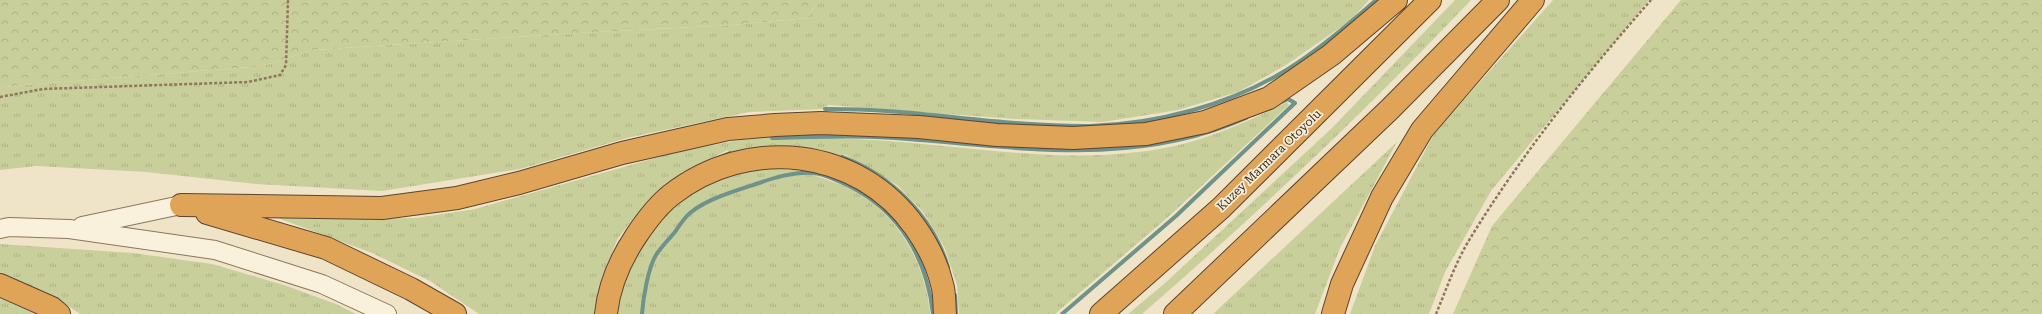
<svg xmlns="http://www.w3.org/2000/svg" width="2042" height="314" font-family="'Roboto Serif',serif">
  <defs>
    <pattern id="grass-tufts" width="24" height="20" patternUnits="userSpaceOnUse"><rect width="24" height="20" fill="#c9cf9b"/><path d="M3 7l-1-3M5 7V3M7 7l1-3M15 17l-1-3M17 17v-4M19 17l1-3" fill="none" stroke="#aeb285"/></pattern>
    <pattern id="forest-crowns" width="20" height="18" patternUnits="userSpaceOnUse"><rect width="20" height="18" fill="#c9cf9b"/><path d="M2 6a3 3 0 1 1 6 0M12 15a3 3 0 1 1 6 0" fill="none" stroke="#aeb285"/></pattern>
  </defs>
  <rect width="100%" height="100%" fill="#f0e4c8"/>
  <path fill="url(#grass-tufts)" d="M820,0H1369L1351,20L1286,65L1238,92L1178,110L1103,122L1014,119L828,105L825,109L749,112L627,138L520,169L382,191L256,184L146,172L36,166L0,170V87L262,66L313,50L561,34L732,25L807,18Z
    M1455,0H1471C1367,110 1256,215 1142,314H1128L1164,284L1332,128Z
    M1553,0H1649L1491,191L1445,272L1429,314H1350L1375,246L1435,132Z
    M1287,102L1289,105L1167,218L1055,314H959L957,285L944,246L923,212L897,185L844,154L842,159L731,154L728,150L683,172L650,198L618,238L600,283L595,314H479L430,281L372,253L270,215L345,219L416,218L475,209L680,151L772,134V140C799,139 827,137 854,139C960,143 1068,169 1174,146C1214,137 1251,120 1287,102Z
    M1397,142L1340,248L1315,314H1213Z
    M771,169L817,171L816,176C827,180 838,183 848,188C896,210 926,263 930,314H618C623,257 665,202 717,178C728,173 758,171 771,169Z
    M0,244L133,253L212,264L284,285L336,304L356,314H80L58,299L0,274Z
    M0,297L35,314H0Z"/>
  <path fill="url(#forest-crowns)" d="M0,0H820L807,18L732,25L561,34L313,50L262,66L0,87Z
    M1681,0H2042V314H1453L1492,226Z"/>
  <g fill="none" stroke-linecap="round" stroke-linejoin="round">
    <path stroke="#6f938a" stroke-width="4" d="M825,109C913,108 1001,127 1090,126C1157,124 1230,105 1288,69C1320,49 1348,25 1376,0
      M772,138C818,137 863,135 908,139C1023,148 1136,167 1246,118
      M842,157C891,175 933,217 948,267
      M711,161L730,153
      M955,295L956,314
      M642,314C643,299 648,268 656,255C661,247 668,240 675,232C679,226 684,218 690,213C705,200 734,191 753,185C773,178 794,171 815,173C827,175 839,181 849,186C900,211 927,259 933,314
      M1062,314L1176,216L1295,103L1288,99L1279,103"/>
    <g stroke="#8d765c" stroke-width="20">
      <path id="minor" d="M82,226L181,205
        M0,229L9,227L69,229L215,250L322,284L387,314"/>
    </g>
    <g stroke="#5b4430" stroke-width="24">
      <path id="highway" d="M181,205L382,208L457,198L519,183L622,153L728,129L775,125L821,123L919,127L997,135L1073,138L1146,134L1205,122L1269,98L1331,55L1396,0
        M207,213L326,248L411,289L455,314
        M0,285L52,308L59,314
        M606,314C609,285 620,260 636,236C646,221 657,206 671,195C748,135 858,147 915,227C927,244 937,263 942,284C945,293 944,304 945,314
        M1101,314L1221,208L1430,0
        M1175,314L1390,109L1498,0
        M1333,314L1342,284L1382,197L1422,130L1533,0"/>
    </g>
    <path stroke="#8d765c" stroke-width="2.5" stroke-dasharray="3 2" stroke-linecap="butt" d="M0,97L43,89L248,82L280,75L286,65L288,0
      M1436,314C1446,290 1455,264 1468,242C1520,156 1585,75 1651,0"/>
    <use href="#minor" stroke="#faf1dc" stroke-width="18"/>
    <use href="#highway" stroke="#e0a458" stroke-width="22"/>
  </g>
  <g text-anchor="middle" stroke-width="3.5" stroke-linejoin="round" paint-order="stroke">
    <g font-size="12" fill="#3d2e20" stroke="#f7eed8">
      <text transform="translate(1269 160) rotate(-44)" y="4">Kuzey Marmara Otoyolu</text>
    </g>
  </g>
</svg>
